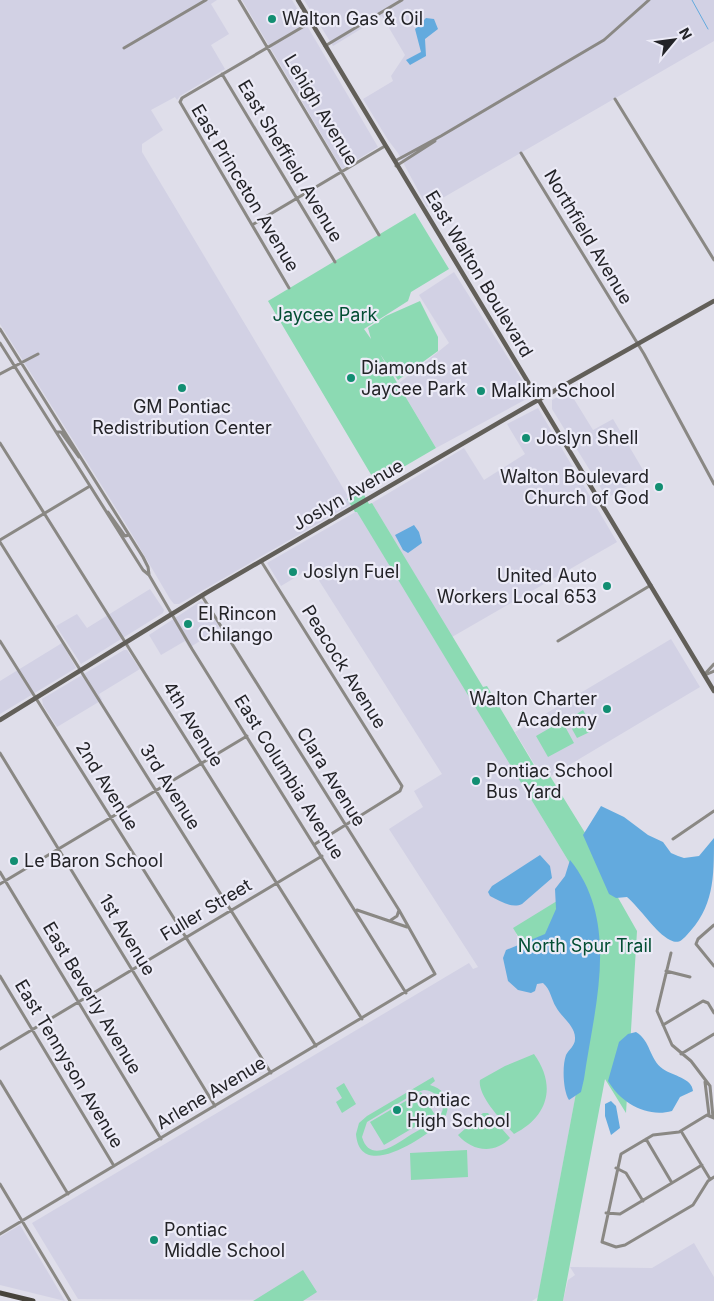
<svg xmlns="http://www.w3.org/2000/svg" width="714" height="1301" font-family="Inter,sans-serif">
  <rect width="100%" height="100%" fill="#dfdeea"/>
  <path fill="#d2d1e4" d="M0,0H217L211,4L229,34L211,45L225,69L180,96L177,100L175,97L151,110L163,130L142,144V152L349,498L350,505L179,604H174L170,599L124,521L0,324Z
    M242,0H292L378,147L342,169Z
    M304,0H714V41L427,207L398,153L388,140L363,99L393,81L391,76L405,55L382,16L333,46Z
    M454,272L532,396L436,448L398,384L449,343L419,295Z
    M569,391L593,430L613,419L646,475L607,498L552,409V400Z
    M538,408L617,542L452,637L372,503L464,448L484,480L525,454L507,424Z
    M357,511L583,885L516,934L585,1045L538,1297L532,1301L78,1299L32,1223L469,963L473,969L478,967L389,829L423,807L414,791L442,774L311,568L281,586L267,563Z
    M150,589L164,610L163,613L81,664L56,626L77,614L87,628Z
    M201,601L205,603L220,628L189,648L185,641L161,655L149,635Z
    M671,639L700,687L544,780L515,732Z
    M62,643L76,668L0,714V681Z
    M124,650H127L140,669L99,694L102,700L57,727L43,705L42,699Z
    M20,1225L65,1301L0,1285V1237Z
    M694,1243L714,1277V1301H563L568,1280L575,1275L570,1267L652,1268Z"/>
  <path fill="#8cdab3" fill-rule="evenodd" d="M415,213L449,269L411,292L408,301L364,329L371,339L368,328L386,316L420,301L438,337V351L398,380L380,354L436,448L376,483L268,301Z
    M362,491L369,504L372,503L483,687L487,686L543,780L550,776L608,870L604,873L637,931L626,1113L605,1079L563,1301H537L585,1045L513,928L583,885L357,512H355L347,499Z
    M583,710L594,730L577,738L572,729L577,719L575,715Z
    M562,721L574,743L548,757L536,736Z
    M534,1054C557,1086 548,1117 514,1134C504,1123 477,1096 480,1080L505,1066Z
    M433,1077L435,1081L430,1085C449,1090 453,1109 441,1123C423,1138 360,1182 356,1134L359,1123L367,1116ZM424,1090C438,1091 449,1105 439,1117C433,1125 420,1129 412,1134C398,1143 370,1165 362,1137L367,1122L417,1092Z
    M344,1083L356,1104L342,1113L336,1102L342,1098L336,1088Z
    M421,1092L435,1115L384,1145L370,1122Z
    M483,1113H488L510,1138C494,1155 472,1151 458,1135Z
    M467,1150L468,1177L411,1180L410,1153Z
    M303,1270L317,1292L303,1301H253Z"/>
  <path fill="#63aade" d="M426,18L434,19L438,29L425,39L426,56L410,65L406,60L421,52L415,29Z
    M414,525L419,532L422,543L408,553L403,550L395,535Z
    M601,806L624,817L648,835L663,842L671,853L678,856L684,858L699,856L714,838C714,879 714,907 686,936C681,941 678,944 670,940C656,933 640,908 627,897L616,898L609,894L583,835Z
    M540,855L550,866L552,878L522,904C512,909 500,901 490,896L488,892L492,886Z
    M570,860C621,923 594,1008 584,1079L581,1092L569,1100C563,1091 562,1066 566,1055C569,1049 575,1046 575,1039C576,1026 561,1017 556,1007C551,999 551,990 543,983L537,984L535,991L531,993L518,990L508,981L503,958L506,950L545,934L556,909L555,889L565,876Z
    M636,1032C651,1041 649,1059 663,1069C673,1076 692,1078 693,1091L680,1097L672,1111C647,1118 621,1103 608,1081L619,1042L628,1034Z
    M611,1101L616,1106L620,1128L611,1135L605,1116V1104Z"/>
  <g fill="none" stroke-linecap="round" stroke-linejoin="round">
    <path stroke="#63aade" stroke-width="1" d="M692,0L708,29"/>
    <path stroke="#8a8884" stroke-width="3" d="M239,0L379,235
      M325,46L402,0
      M124,48L206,0
      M222,74L335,262
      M615,99L714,260
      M521,153L644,354L714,484
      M395,161L441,136L604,40L649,0
      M396,166L435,141
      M252,225L385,146
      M289,288L180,102L182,98L311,22
      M0,329L143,557L148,567L149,574
      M0,343L143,570L149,575L192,649L406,993
      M0,374L38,354
      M57,432H61L79,457
      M0,443L362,1019
      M108,512L125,536L129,535
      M0,540L90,486
      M0,542L316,1046
      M261,561L402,786L400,791L315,844
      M0,641L271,1073
      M558,641L651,585
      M704,675L714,664
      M705,675L714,671
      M0,753L215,1106
      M673,839L714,811
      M0,872L161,1139
      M0,884L247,736
      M357,910L407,927
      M391,920L397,916L399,910
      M714,925L698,939L696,944L714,966
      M671,953L657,1011L672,1045L691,1061L710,1086L713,1117
      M666,971L690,977
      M0,976L114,1166
      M663,1025L703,1001L708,1003L714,1013
      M0,1049L322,856
      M681,1054L714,1034
      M0,1081L68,1194
      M705,1082L709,1115
      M714,1118L707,1115L679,1132L653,1135L621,1154L602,1242L616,1247L625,1245L693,1205L708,1181L714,1177
      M681,1131L710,1179
      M646,1139L672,1183
      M616,1168L626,1173L643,1201
      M0,1184L70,1301
      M606,1213L620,1214L702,1165
      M0,1234L435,974L399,910L202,596"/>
    <path stroke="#625f59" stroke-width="4.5" d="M298,0L714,691
      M0,720L206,593L531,404L714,301"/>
    <path stroke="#46433b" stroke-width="5" d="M0,1293L33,1301"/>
  </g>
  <g fill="#128e72" stroke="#ecebf7" stroke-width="2">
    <circle cx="272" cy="19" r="5"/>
    <circle cx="351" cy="378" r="5"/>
    <circle cx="182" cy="388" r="5"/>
    <circle cx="481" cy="391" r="5"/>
    <circle cx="526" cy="438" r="5"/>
    <circle cx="659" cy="487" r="5"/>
    <circle cx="293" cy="572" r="5"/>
    <circle cx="607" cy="586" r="5"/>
    <circle cx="188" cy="624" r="5"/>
    <circle cx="607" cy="709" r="5"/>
    <circle cx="476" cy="781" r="5"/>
    <circle cx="14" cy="861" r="5"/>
    <circle cx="397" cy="1110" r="5"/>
    <circle cx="154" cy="1240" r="5"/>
  </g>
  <g text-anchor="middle" stroke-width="4.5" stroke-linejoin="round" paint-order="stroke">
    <g font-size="18" fill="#232327" stroke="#ecebf7" text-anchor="start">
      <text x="282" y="25">Walton Gas &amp; Oil</text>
      <text x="361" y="374">Diamonds at<tspan x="361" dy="21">Jaycee Park</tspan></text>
      <text x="491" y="397">Malkim School</text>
      <text x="182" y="413" text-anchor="middle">GM Pontiac<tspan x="182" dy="21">Redistribution Center</tspan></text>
      <text x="536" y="444">Joslyn Shell</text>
      <text x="649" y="483" text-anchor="end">Walton Boulevard<tspan x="649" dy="21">Church of God</tspan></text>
      <text x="303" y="578">Joslyn Fuel</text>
      <text x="597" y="582" text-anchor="end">United Auto<tspan x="597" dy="21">Workers Local 653</tspan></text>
      <text x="198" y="620">El Rincon<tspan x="198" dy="21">Chilango</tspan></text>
      <text x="597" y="705" text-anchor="end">Walton Charter<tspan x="597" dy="21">Academy</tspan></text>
      <text x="486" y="777">Pontiac School<tspan x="486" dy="21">Bus Yard</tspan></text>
      <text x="24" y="867">Le Baron School</text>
      <text x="407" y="1106">Pontiac<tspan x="407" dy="21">High School</tspan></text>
      <text x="164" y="1236">Pontiac<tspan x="164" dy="21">Middle School</tspan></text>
    </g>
    <g font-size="18" fill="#232327" stroke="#ecebf7">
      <text transform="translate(321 110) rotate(59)" y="6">Lehigh Avenue</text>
      <text transform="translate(290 161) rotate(59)" y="6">East Sheffield Avenue</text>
      <text transform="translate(245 188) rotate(59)" y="6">East Princeton Avenue</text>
      <text transform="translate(588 237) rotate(59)" y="6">Northfield Avenue</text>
      <text transform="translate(479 274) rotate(59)" y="6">East Walton Boulevard</text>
      <text transform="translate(348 495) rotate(-30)" y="6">Joslyn Avenue</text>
      <text transform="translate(344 667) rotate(58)" y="6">Peacock Avenue</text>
      <text transform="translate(193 724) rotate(58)" y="6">4th Avenue</text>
      <text transform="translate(289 777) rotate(58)" y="6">East Columbia Avenue</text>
      <text transform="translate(331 777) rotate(58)" y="6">Clara Avenue</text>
      <text transform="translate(107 786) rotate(58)" y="6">2nd Avenue</text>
      <text transform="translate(170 787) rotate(58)" y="6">3rd Avenue</text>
      <text transform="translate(206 910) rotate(-31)" y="6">Fuller Street</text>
      <text transform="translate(127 935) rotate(59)" y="6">1st Avenue</text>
      <text transform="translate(92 998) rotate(59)" y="6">East Beverly Avenue</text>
      <text transform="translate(69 1064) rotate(59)" y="6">East Tennyson Avenue</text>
      <text transform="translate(211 1093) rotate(-31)" y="6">Arlene Avenue</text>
    </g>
    <g font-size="18" fill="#034e33" stroke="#ecebf7">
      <text x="325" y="321">Jaycee Park</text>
      <text x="585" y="952">North Spur Trail</text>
    </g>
  </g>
  <g transform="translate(674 40) rotate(61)" stroke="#ecebf7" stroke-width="4" paint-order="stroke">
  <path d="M0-4L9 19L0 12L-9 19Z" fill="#232327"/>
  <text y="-8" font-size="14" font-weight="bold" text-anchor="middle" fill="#232327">N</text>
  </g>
</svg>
